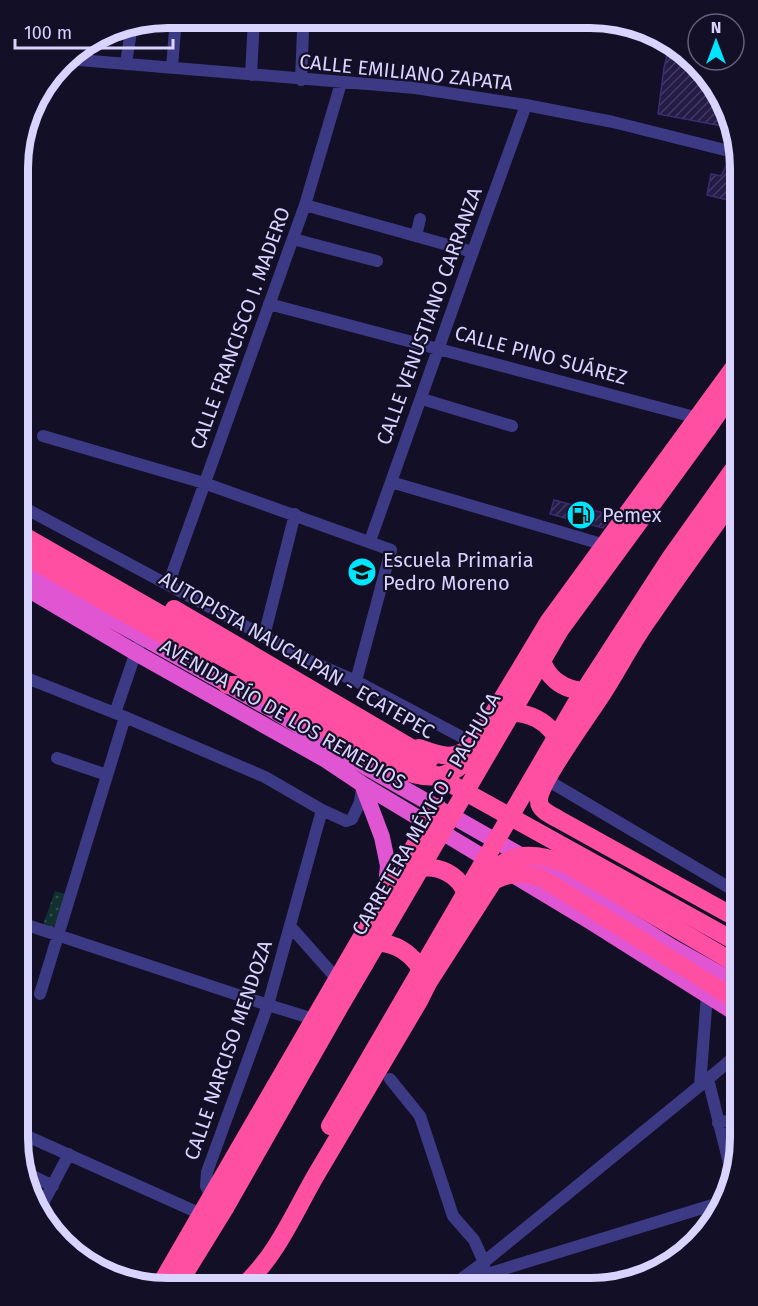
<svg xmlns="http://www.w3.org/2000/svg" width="758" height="1306" font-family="'Fira Sans',sans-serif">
  <defs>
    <pattern id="grass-dots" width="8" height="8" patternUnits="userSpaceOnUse" patternTransform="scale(1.5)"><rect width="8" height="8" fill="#12302f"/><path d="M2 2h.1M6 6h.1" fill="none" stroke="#344d4e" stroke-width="1.8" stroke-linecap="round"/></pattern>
    <pattern id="building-hatch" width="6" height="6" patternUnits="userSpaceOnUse" patternTransform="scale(1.5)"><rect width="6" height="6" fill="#241b47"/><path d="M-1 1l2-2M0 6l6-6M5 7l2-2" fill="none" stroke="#433b63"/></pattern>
  </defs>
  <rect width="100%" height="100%" fill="#130f26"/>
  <path fill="url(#grass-dots)" d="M55,891L66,894L53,929L43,925Z"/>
  <path fill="url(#building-hatch)" stroke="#3b2d73" stroke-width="1.5" d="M669,46L688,55L732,120L733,128L658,114L664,68Z
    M729,160L739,163L740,203L707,195L711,174L721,176Z
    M554,500L612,515L603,528L550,514Z"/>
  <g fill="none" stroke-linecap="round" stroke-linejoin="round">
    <path stroke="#3d3a85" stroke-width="12" d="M67,59L415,88L526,105L613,122L737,153
      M126,63L132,25
      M172,67L176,18
      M251,75L254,19
      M301,80L303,31
      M305,205L473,252
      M416,236L420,219
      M293,239L377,261
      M269,304L698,418
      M422,399L512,426
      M43,436L204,483L391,550L356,681
      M391,482L605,545
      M19,505L310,661L356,681L475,744
      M370,541C421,396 473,250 526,105
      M168,585L305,205L341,83
      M19,614L30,590
      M264,636L295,514
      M19,675L125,717L265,777L322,810L346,821L352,819L360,802L362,789
      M19,708L27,678
      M115,713L138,646
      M57,758L107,775
      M547,780L740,894
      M18,922L268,1005L307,1017
      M290,926L337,979
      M40,994L125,717
      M390,1079L420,1116L453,1216L474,1240L484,1262V1269
      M708,1079L731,1171
      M700,1086L707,995
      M718,1123L740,1118
      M18,1132L201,1214
      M24,1172L53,1186
      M211,1197L206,1186L207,1172L268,1005L322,810
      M41,1207L69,1154
      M484,1275L719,1203
      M457,1282L484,1262L708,1079L740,1052"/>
    <path stroke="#e055d1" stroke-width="16" d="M19,568L267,707L366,767L575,886L672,947L740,985
      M19,584L136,653L326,760L362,784L591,922L740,1016
      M362,784L382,837L388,866L385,896"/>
    <path stroke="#ff4fa3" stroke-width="18" d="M707,429L740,382
      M19,533L164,616L220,656L740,944
      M19,552L168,638L210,654
      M174,609L430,759
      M540,649C542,678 569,697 596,688
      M498,715C526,708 553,721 561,749
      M419,748C444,757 453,761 475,744L549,621L740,359
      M407,872C434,859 467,875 468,906
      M740,920L558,819C551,815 539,810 539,801C538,786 588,715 599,699C617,672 631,643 650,617C679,574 710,532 740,490
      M364,945C394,937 416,955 427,981
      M717,988L740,1002
      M244,1285C277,1255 294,1213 316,1175C350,1117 385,1059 419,1001L428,983L496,877
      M177,1286L225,1208
      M159,1287L437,807"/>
    <path stroke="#ff4fa3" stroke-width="18" d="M227,685H247L397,768C419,778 444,782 464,763C473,754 480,743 491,735
      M486,886C503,873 523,871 542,878L717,988
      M482,888C502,851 530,850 566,864L740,966
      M330,1126L575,705L671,557L740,460
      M225,1208L340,1006L560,630L707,429"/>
  </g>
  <defs>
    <g id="fuel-disc" transform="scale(1.5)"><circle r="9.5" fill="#00e5ff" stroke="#130f26"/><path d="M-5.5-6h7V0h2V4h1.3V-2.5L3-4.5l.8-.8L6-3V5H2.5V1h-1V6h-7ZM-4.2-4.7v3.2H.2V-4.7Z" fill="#111"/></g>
    <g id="school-disc" transform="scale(1.5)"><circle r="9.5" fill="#00e5ff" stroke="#130f26"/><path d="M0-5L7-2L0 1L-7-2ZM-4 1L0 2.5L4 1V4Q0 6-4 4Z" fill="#111"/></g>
  </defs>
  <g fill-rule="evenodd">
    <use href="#fuel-disc" x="581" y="515"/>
    <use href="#school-disc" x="362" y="572"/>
  </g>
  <g text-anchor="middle" stroke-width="4.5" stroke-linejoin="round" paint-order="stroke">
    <g font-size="20" fill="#d9d4ff" stroke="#130f26">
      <text transform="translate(406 72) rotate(6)" y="7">CALLE EMILIANO ZAPATA</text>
      <text transform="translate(429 316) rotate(-70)" y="7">CALLE VENUSTIANO CARRANZA</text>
      <text transform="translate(240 328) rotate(-70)" y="7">CALLE FRANCISCO I. MADERO</text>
      <text transform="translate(541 355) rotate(15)" y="7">CALLE PINO SUÁREZ</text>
      <text transform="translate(297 655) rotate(30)" y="7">AUTOPISTA NAUCALPAN - ECATEPEC</text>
      <text transform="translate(283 714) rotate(30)" y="7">AVENIDA RÍO DE LOS REMEDIOS</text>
      <text transform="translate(426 814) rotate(-60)" y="7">CARRETERA MÉXICO - PACHUCA</text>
      <text transform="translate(228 1050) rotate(-71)" y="7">CALLE NARCISO MENDOZA</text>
    </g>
    <g font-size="20" fill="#d9d4ff" stroke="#130f26" text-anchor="start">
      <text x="602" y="522">Pemex</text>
      <text x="383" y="567">Escuela Primaria<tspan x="383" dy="23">Pedro Moreno</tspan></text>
    </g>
  </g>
  <path d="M0 0H758V1306H0ZM168 28H590A140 140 0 0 1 730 168V1138A140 140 0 0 1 590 1278H168A140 140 0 0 1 28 1138V168A140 140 0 0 1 168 28Z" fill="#130f26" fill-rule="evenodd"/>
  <path fill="none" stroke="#d9d4ff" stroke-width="8" d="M168 28H590A140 140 0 0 1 730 168V1138A140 140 0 0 1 590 1278H168A140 140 0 0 1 28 1138V168A140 140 0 0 1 168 28Z"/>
  <g transform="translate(716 42)"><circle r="28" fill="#130f26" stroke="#625e7d" stroke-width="1.5"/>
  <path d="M0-4.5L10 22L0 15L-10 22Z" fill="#00e5ff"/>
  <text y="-9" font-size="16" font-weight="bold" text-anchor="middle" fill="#d9d4ff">N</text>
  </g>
  <path d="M15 39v9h158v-9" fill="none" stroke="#d9d4ff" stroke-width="3"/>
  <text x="24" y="39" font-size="18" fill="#d9d4ff" stroke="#130f26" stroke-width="4.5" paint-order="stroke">100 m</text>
</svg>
